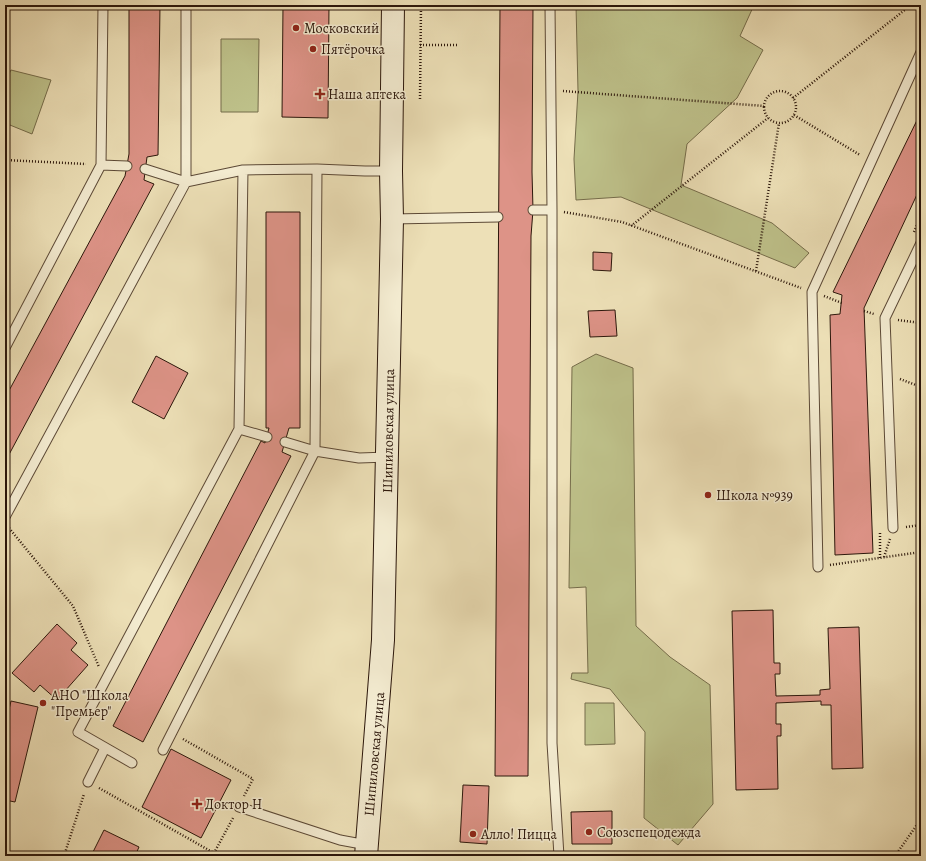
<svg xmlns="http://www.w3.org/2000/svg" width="926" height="861" font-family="Alegreya,serif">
  <rect width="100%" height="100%" fill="#ede0b7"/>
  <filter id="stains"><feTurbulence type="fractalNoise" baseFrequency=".005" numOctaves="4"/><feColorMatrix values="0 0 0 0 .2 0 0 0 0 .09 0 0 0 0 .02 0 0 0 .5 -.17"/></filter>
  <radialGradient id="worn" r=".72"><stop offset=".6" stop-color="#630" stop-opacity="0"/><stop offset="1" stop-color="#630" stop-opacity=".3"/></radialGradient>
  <path fill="#bec18a" stroke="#756c4a" d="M576,5H754L740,36L763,50L737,98L687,144L681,185L772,223L809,253L795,268L621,197L576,200L574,159L578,91Z
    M221,39H259L258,112H221Z
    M11,70L51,80L32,134L5,123V81Z
    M596,354L633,368L636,626L670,657L710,685L713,804L678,845L644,818L645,732L610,689L571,679L572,673H588L586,587L569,588L572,367Z
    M585,703H614L615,744L585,745Z"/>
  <path fill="#dd9387" stroke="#2c170b" d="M129,5H160L158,155L147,157L144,180L154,184L5,462V398L125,176L129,154Z
    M283,5H329L328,118L282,117Z
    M500,5H533L532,172L533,210L531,236L528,776H495Z
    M921,112V186L864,308L873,553L835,555L830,315L840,314L842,295L833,292Z
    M266,212H300V428H289L282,452L291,456L143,742L113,726L261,441L265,443L269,428H266Z
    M593,252L612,253L611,271L593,270Z
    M615,310L617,336L590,337L588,311Z
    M156,356L188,373L164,419L132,402Z
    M773,610L774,663H780V674H775L776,696L820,695V690L830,689L828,628L859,627L863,768L832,769L831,705H821V701L776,703V724H781V736H777L778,789L736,790L732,611Z
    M57,624L77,643L71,650L88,665L57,700L40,685L34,692L12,673Z
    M11,701L38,707L15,802L5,800V727Z
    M171,749L231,780L201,838L142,807Z
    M463,785L489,786L487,844L460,842Z
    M612,811V844H572L571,812Z
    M104,830L139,847L135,856H91Z"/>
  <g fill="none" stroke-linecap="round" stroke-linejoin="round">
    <g stroke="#5c4936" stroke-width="11">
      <path id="lane" d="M550,5L552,210
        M101,165L127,166
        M145,169L186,182L243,170L317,169L365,171H391
        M533,210H552V743L559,856
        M392,219L498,217
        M5,348L101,165L103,5
        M239,429L267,437
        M285,442L315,451L359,458L388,457
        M5,517L186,182V5
        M893,528L885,318L921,243
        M818,567L812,292L921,52
        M163,750L315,451L317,169
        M132,763L78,732L239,429L243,170
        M88,782L105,748
        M239,807L340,840L367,845"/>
    </g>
    <g stroke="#2c170b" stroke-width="24">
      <path id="secondary" d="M366,856L383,640L392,219L391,171L393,5"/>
    </g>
    <path stroke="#2c170b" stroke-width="2.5" stroke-dasharray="1 2" stroke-linecap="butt" d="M420,45H458
      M563,91L764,106
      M764 107a16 16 0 1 1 32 0a16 16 0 1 1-32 0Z
      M793,98L911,5
      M420,99L421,5
      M794,115L860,155
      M5,160L86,164
      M564,212L622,222L801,288
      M631,226L768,118
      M914,232L921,216
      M756,271L779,123
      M824,296L842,303
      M864,311L874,314
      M898,320L921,323
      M900,379L921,387
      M906,527L921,525
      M9,528L73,606L99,667
      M880,533V558
      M884,557L890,539
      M830,565L921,552
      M183,739L253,779L244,796
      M99,788L214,853L233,818
      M64,856L84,794
      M895,856L921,819"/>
    <use href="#lane" stroke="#f3ebd0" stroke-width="9"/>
    <use href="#secondary" stroke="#f3ebd0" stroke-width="22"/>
  </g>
  <g fill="#8f2418" stroke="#f3ebd0" stroke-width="1.5">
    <circle cx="296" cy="28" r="4"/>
    <circle cx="313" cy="49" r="4"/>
    <path d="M318 88h4v4h4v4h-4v4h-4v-4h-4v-4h4z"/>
    <circle cx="708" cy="495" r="4"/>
    <circle cx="43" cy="703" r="4"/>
    <path d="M195 798h4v4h4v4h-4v4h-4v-4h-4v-4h4z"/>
    <circle cx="589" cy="832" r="4"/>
    <circle cx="473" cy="834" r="4"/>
  </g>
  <g text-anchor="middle" stroke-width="3" stroke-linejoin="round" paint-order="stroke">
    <g font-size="14" fill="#2c170b" stroke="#f3ebd0" text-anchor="start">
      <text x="304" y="33">Московский</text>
      <text x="321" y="54">Пятёрочка</text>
      <text x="328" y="99">Наша аптека</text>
      <text x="716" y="500">Школа №939</text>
      <text x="51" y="700">АНО "Школа<tspan x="51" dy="16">"Премьер"</tspan></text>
      <text x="205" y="809">Доктор Н</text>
      <text x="597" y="837">Союзспецодежда</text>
      <text x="481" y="839">Алло! Пицца</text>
    </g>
    <g font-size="14" fill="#2c170b" stroke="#f3ebd0">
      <text transform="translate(388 431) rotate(-89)" y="5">Шипиловская улица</text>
      <text transform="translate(374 754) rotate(-85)" y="5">Шипиловская улица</text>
    </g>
  </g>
  <rect width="926" height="861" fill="none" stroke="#ede0b7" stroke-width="20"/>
  <rect x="6" y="6" width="914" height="849" fill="none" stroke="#2c170b" stroke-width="2"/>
  <rect x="10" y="10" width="906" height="841" fill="none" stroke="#2c170b"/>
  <rect width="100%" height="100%" filter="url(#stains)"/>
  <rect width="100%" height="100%" fill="url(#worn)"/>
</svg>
